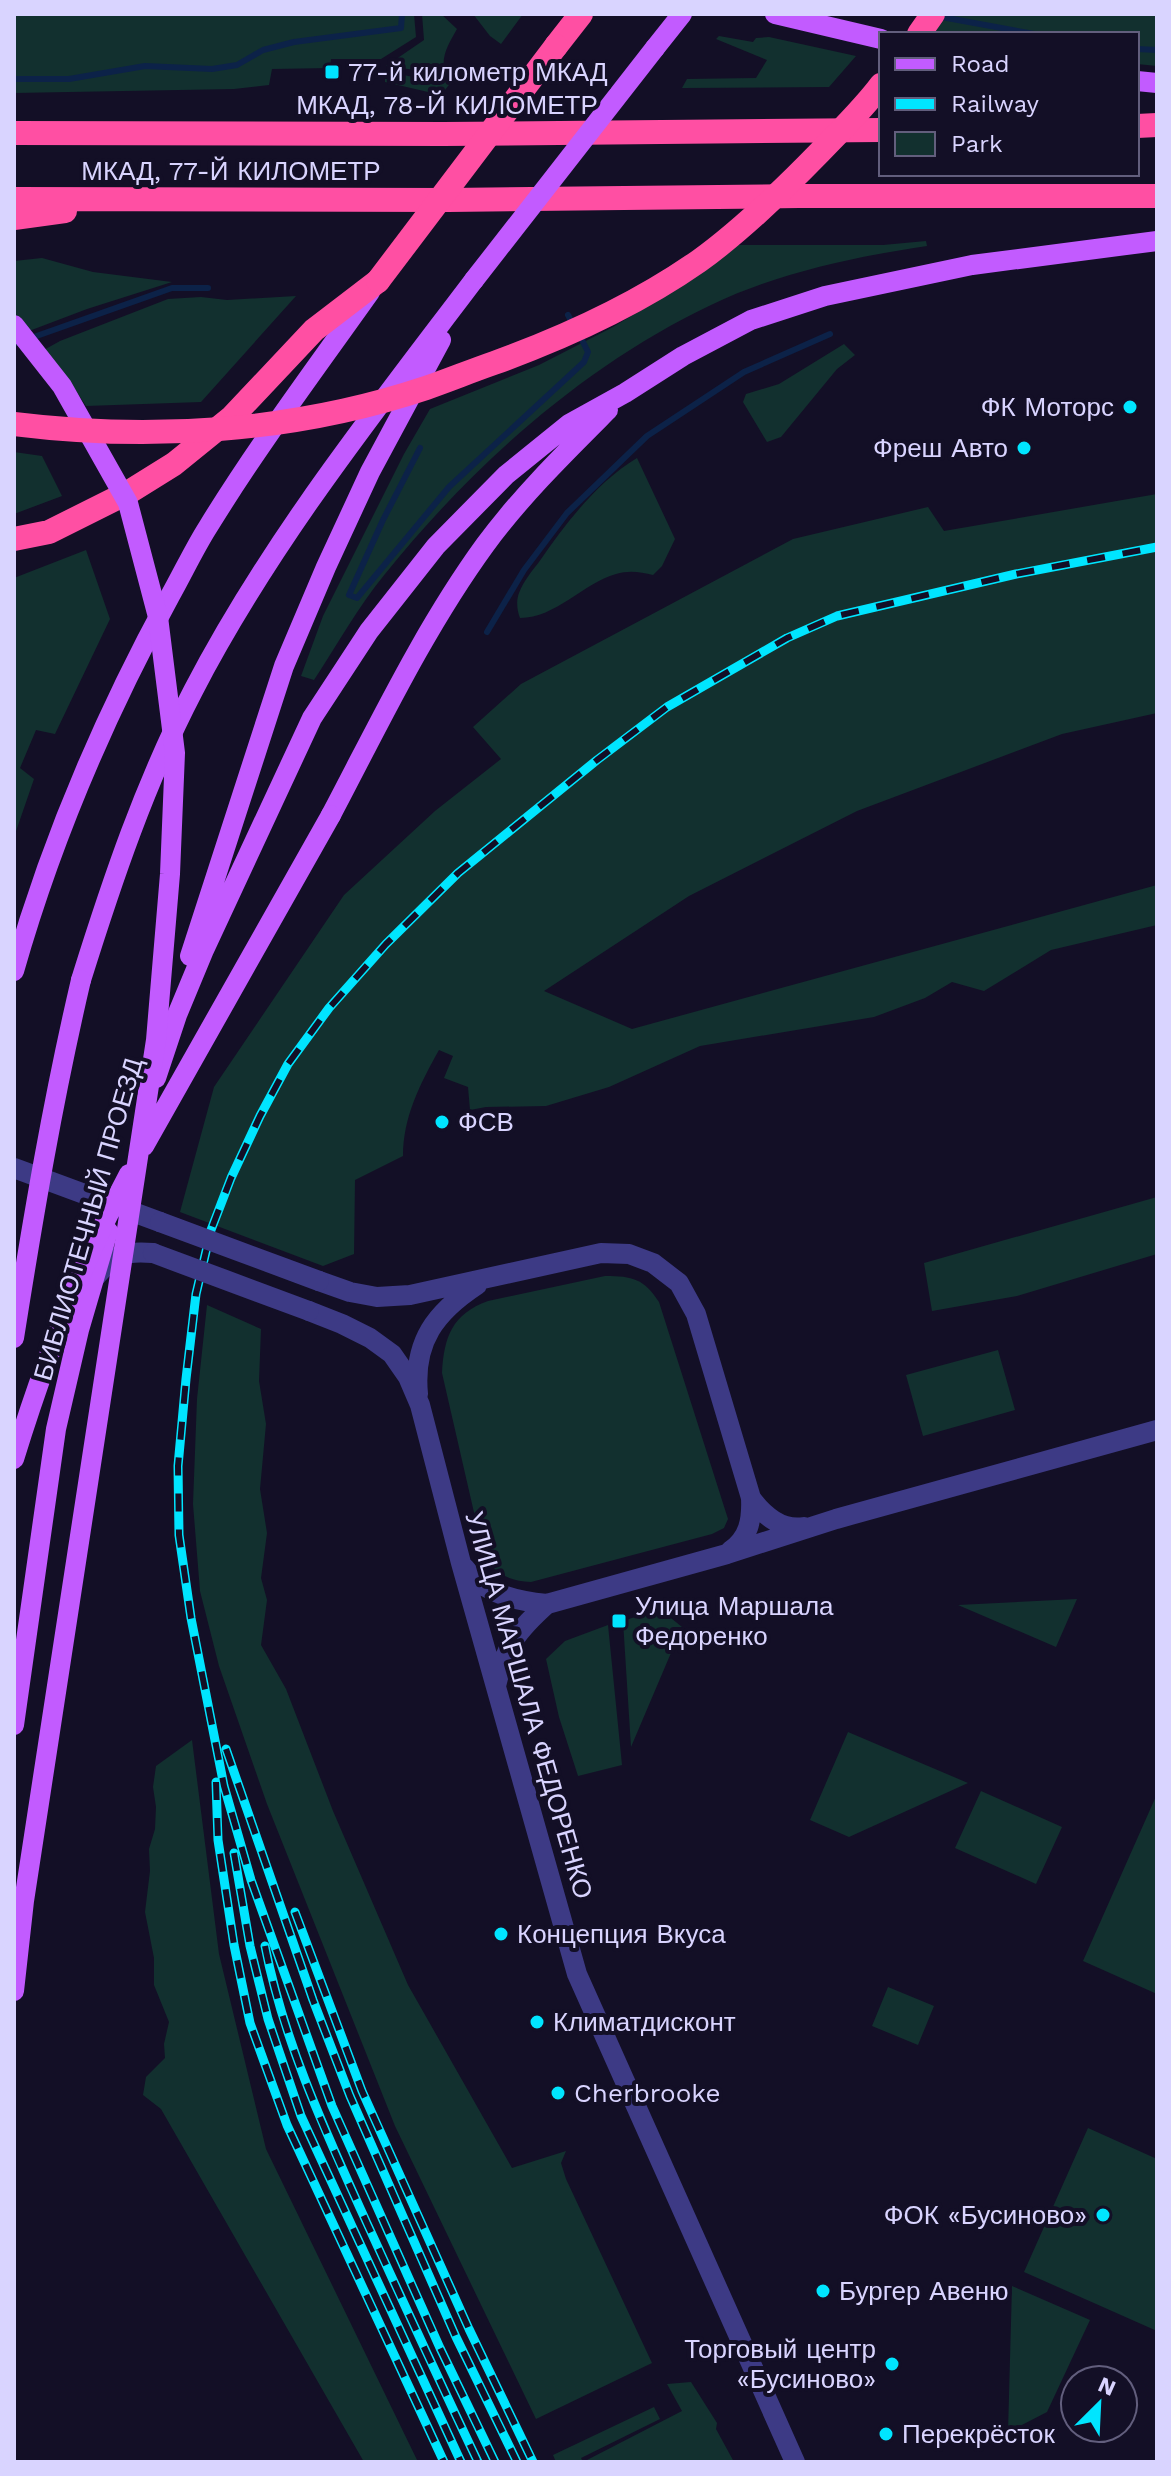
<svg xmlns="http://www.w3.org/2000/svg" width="1171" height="2476" font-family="'Work Sans',sans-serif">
  <rect width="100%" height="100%" fill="#130f26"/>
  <path fill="#12302f" d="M14,14H414L416,37L381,59H331L330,68L272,69L269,85L234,89L14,93Z
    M422,14H441L457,29C449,43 440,57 445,74L386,66L424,40Z
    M473,14H523L501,44L490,36Z
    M943,14H1157V66L1137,64V34H951L932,30Z
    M719,36L753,42L756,38L769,37L856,56L829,87L682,88L687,79L756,78L767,60L716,39Z
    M385,71L413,77L452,81L441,95L385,82Z
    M926,241L927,246C853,257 778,273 711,305C583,366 473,465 385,574C358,607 337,645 314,680L301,676L323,616L404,454L430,409L539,365L613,327L661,298L733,245H883Z
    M42,258L93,272L172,282L87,309L29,331L14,312V261Z
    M296,296L201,402L86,406L75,389L42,351L60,341L168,299L201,297L227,300Z
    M844,344L855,355L837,369L781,437L767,442L743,402L746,394L779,384Z
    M14,452L42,456L62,496L14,514Z
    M637,458L675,539L662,566L653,575C641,572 629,570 616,574C583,583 556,618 520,618C517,610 516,601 519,593C523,582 532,571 539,562C566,523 597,482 637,458Z
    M1157,494V713L1062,734L857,811L689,896L544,991L632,1029L1157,885V925L1051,950L984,991L952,982L925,998L874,1017L700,1046L609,1087L546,1106L486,1107L470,1110L468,1087L444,1078L453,1056L439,1050C420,1084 403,1117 403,1156L355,1180L354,1254L323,1266L180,1212L214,1087L344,895L435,811L501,759L473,727L521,684L793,539L928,507L944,531Z
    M86,550L110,619L55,734L36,730L20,768L34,779L14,837V578Z
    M1157,1197V1254L1017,1296L932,1311L924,1263Z
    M605,1276C633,1276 644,1279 659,1302L728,1519L724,1528L712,1534L531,1582C510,1581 495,1574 484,1556L442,1373C444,1337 452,1314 488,1301Z
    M207,1305L261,1329L259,1381L266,1424L260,1489L267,1533L261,1578L267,1600L261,1645L286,1689L333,1811L408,1985L512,2168L566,2151L561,2163L566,2179L652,2363L536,2419L395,2126L267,1804L219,1666L200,1591L193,1504L197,1399Z
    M998,1350L1015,1410L923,1436L906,1375Z
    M1077,1599L1056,1647L958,1605Z
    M644,1614H666L682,1627L631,1747L623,1621Z
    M608,1625L622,1765L578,1776L559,1717L546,1659L565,1641Z
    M848,1732L968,1783L849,1837L810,1820Z
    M192,1740L219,1954L266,2149L418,2462H364L161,2109L143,2095L146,2077L165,2058L164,2044L169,2022L154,1985V1958L145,1912L150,1871L149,1849L155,1829L156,1807L153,1787L156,1766Z
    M981,1791L1062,1827L1036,1884L955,1848Z
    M1157,1794V1994L1083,1961Z
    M888,1987L934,2006L918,2045L872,2026Z
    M1088,2128L1157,2159V2331L1024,2272Z
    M1012,2286L1090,2320L1047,2412L1008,2432Z
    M691,2382L717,2423L716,2429L734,2462H588L587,2460L682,2411L667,2384Z
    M654,2407L660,2419L581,2458L583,2462H556L553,2455Z"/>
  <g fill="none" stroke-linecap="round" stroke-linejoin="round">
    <path stroke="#0c2248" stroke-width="6" d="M936,16L1034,34
      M1137,49L1157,50
      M14,79H69L145,66L212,69L237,65L263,50L294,42L401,28L402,14
      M568,315L574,326
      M14,344L172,288H208
      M420,448L383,520L349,595L357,598L449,487L584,362L588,352L580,336
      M487,632L524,570L567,513L647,436L744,372L830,334"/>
    <path stroke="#3d3a85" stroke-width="20" d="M14,1168L160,1222
      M92,1281C113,1256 120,1250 153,1253
      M319,1281L350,1292L377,1297L410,1295L601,1253L629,1254L653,1263L679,1283L696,1314L751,1498C752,1520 749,1538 730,1551
      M309,1311L342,1324L370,1338L392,1354L408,1377L420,1405L461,1563L577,1974L795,2462
      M418,1394C413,1341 436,1312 477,1285
      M751,1498C763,1515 782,1531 804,1527
      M464,1567C483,1594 517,1601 547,1604L727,1554L836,1519L1157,1430
      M496,1686C505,1646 518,1630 547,1604"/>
    <path stroke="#c25bff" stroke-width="20" d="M775,14L881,39
      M655,48L682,14
      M1137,81L1157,83
      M331,815C379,724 424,629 485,545C521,496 565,453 608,410
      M190,956L284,666L326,567L370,472L441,340
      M14,971C51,841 105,715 170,596C183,573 194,549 208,527C257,447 316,368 370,292
      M81,980C112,881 145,783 193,691C269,544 374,412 474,280
      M156,1078L177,1015L204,950L312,718L369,631L436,546L506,475L569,424L625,393L683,356L751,320L825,296L972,265L1157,241
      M14,1725L56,1429L79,1330L108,1231"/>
    <path stroke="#ff4fa3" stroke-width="24" d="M919,34L933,14
      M556,46L581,14
      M1137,126L1157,125
      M14,133L443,134L881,130
      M14,199L448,200L799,196H1157
      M14,218L65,211
      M14,539L49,532L129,492L174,464L232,417L314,330L378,281"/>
    <g stroke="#00e5ff" stroke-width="9">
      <path id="rail" d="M226,1749L313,2000L350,2096L456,2337L517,2462
        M216,1782L218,1840L234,1945L250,2023L287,2125L444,2462
        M234,1853L250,1946L268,2019L301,2116L461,2462
        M295,1912L362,2091L469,2329L533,2462
        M265,1946C283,2038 322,2124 360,2208C399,2293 438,2378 478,2462
        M495,2462L440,2348L332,2106L251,1880L224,1786L191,1618L179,1535L178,1466L186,1379L196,1294L211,1230L231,1178L260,1116L288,1064L329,1008L386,944L458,873L597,760L667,707L787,638L837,616L1016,574L1157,547"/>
    </g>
    <use href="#rail" stroke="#130f26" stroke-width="6" stroke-dasharray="18" stroke-linecap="butt"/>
    <path stroke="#3d3a85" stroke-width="20" d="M160,1222L319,1281
      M153,1253L309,1311"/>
    <path stroke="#c25bff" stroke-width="20" d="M474,280L655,48
      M14,325L62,386L128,503L158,617L175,753L170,874L156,1040L24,1901L14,1991
      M144,1146L331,815
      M14,1338C33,1218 53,1099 81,980
      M14,1459C44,1362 81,1264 129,1174"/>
    <path stroke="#ff4fa3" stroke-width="24" d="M378,281L556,46
      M14,424C151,441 294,432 426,388C449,380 471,371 494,363C566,337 636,305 699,261C742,230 783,190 820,152C841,130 863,109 881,85"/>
  </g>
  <g fill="#00e5ff" stroke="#130f26" stroke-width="3">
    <rect x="324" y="64" width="16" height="16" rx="4"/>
    <circle cx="1130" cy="407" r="8"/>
    <circle cx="1024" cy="448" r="8"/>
    <circle cx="442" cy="1122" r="8"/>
    <rect x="611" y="1613" width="16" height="16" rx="4"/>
    <circle cx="501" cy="1934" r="8"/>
    <circle cx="537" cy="2022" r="8"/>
    <circle cx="558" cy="2093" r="8"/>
    <circle cx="1103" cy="2215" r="8"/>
    <circle cx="823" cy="2291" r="8"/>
    <circle cx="892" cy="2364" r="8"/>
    <circle cx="886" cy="2434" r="8"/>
  </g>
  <g text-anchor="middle" stroke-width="8" stroke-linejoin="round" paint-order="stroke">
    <g font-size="26" fill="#d9d4ff" stroke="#130f26" text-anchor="start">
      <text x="348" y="81">77-й километр МКАД</text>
      <text x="1114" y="416" text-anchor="end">ФК Моторс</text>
      <text x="1008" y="457" text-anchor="end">Фреш Авто</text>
      <text x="458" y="1131">ФСВ</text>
      <text x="635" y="1615">Улица Маршала<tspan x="635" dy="30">Федоренко</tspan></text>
      <text x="517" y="1943">Концепция Вкуса</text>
      <text x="553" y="2031">Климатдисконт</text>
      <text x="574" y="2102">Cherbrooke</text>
      <text x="1087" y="2224" text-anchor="end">ФОК «Бусиново»</text>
      <text x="839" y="2300">Бургер Авеню</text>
      <text x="876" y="2358" text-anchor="end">Торговый центр<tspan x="876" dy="30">«Бусиново»</tspan></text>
      <text x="902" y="2443">Перекрёсток</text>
    </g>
    <g font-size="26" fill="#d9d4ff" stroke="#130f26">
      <text x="447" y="114">МКАД, 78-Й КИЛОМЕТР</text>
      <text x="231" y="180">МКАД, 77-Й КИЛОМЕТР</text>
      <text transform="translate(88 1219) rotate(-74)" y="9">БИБЛИОТЕЧНЫЙ ПРОЕЗД</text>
      <text transform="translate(529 1705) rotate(74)" y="9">УЛИЦА МАРШАЛА ФЕДОРЕНКО</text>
    </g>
  </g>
  <rect width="1171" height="2476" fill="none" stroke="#d9d4ff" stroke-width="32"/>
  <rect x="879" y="32" width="260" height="144" fill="#130f26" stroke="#625e7d" stroke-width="2"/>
  <rect x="895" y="58" width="40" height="12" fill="#c25bff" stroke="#625e7d" stroke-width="2"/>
  <text x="951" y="72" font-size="24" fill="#d9d4ff">Road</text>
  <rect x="895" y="98" width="40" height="12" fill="#00e5ff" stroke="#625e7d" stroke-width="2"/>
  <text x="951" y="112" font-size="24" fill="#d9d4ff">Railway</text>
  <rect x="895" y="132" width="40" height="24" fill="#12302f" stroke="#625e7d" stroke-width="2"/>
  <text x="951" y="152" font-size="24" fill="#d9d4ff">Park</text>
  <g transform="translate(1099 2404) rotate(24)"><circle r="38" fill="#130f26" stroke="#625e7d" stroke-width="2"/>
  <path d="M0-6L14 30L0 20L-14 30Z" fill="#00e5ff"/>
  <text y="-12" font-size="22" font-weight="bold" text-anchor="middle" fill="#d9d4ff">N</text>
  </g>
</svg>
